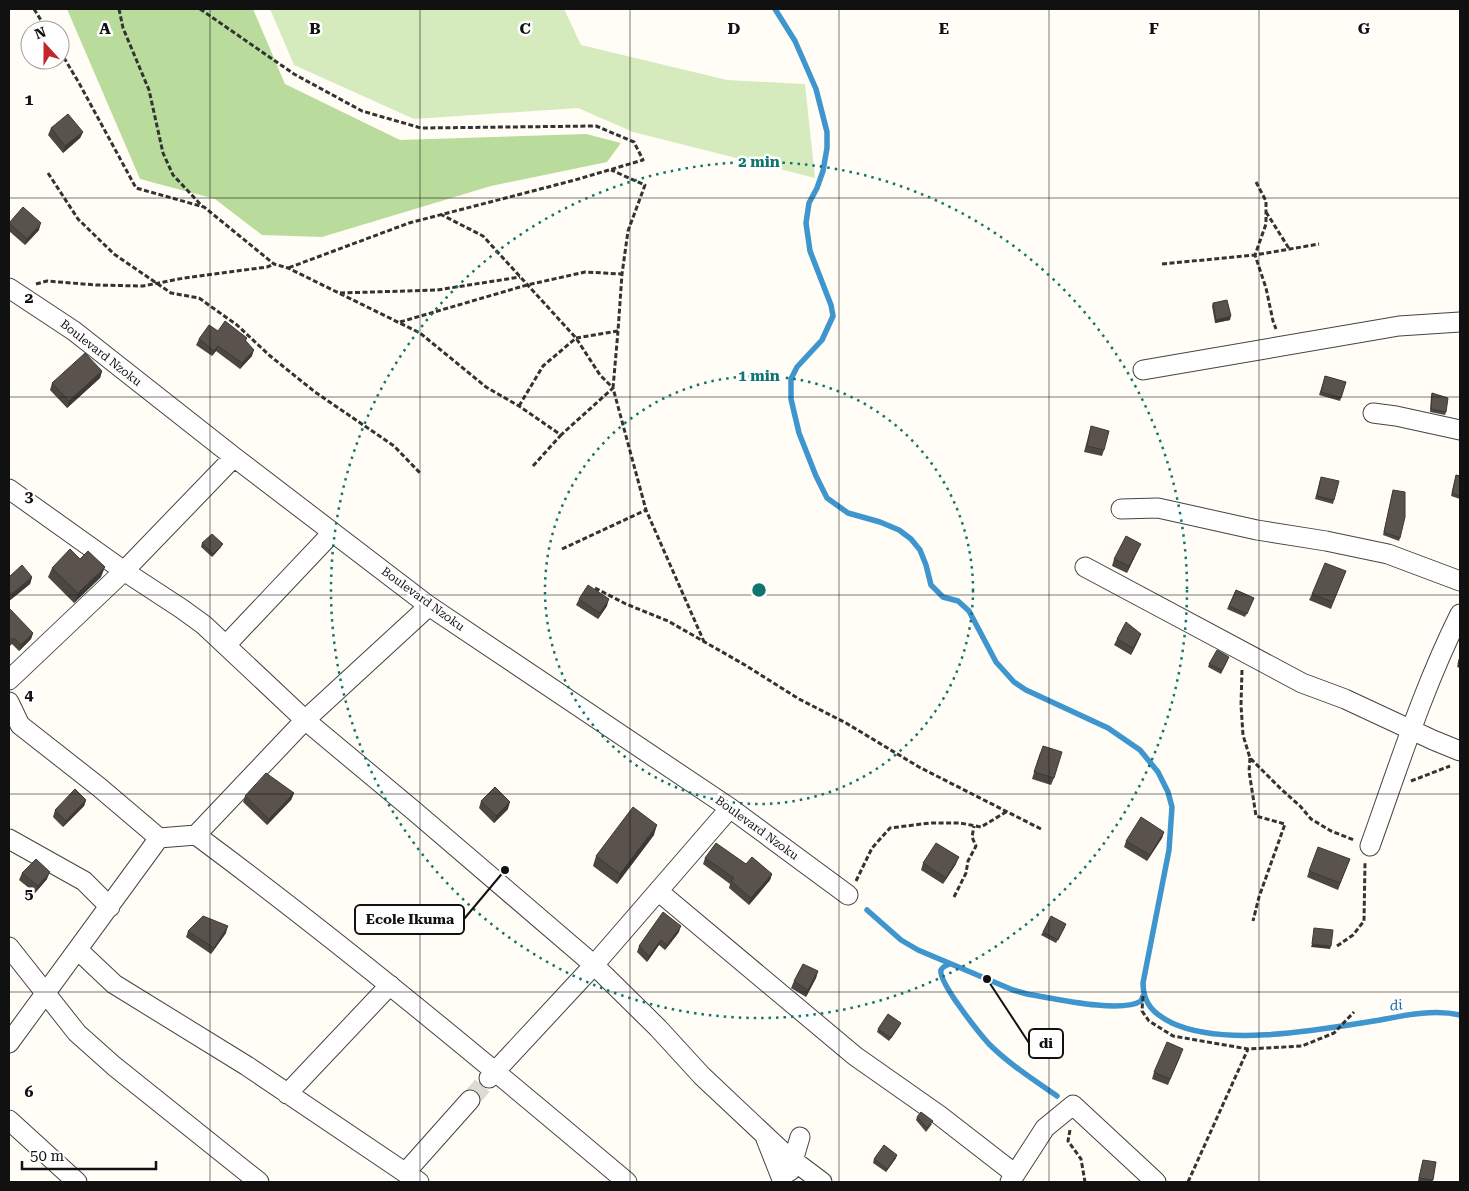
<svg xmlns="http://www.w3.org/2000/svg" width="1469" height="1191" font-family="'Roboto Serif',serif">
  <rect width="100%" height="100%" fill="#fffdf5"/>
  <path fill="#d5ebbd" d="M270,9H564L581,45L727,80L805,84L815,178L633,132L578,108L414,119L294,65Z"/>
  <path fill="#b9dc9c" d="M67,9H253L285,84L400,140L586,134L621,143L607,162L491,186L322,237L262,235L215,199L140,179Z"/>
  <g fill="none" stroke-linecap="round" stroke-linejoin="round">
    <path stroke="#3f96cf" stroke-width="5.5" d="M775,9L795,41L816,89L827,132V148L823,171L817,188L809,203L806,223L810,251L831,305L833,316L822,340L797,367L791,379V399L799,433L816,476L827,498L848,513L880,522L899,530L911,539L920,550L926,565L931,585L943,597L958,601L969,611L996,662L1014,682L1026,690L1108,728L1140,750L1158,772L1168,792L1172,807L1169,850L1143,983C1143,1004 1154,1014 1172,1023C1226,1048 1323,1029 1380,1020C1406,1015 1434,1009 1460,1015
      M867,910L901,940L918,950L1013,990L1027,994C1052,998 1121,1014 1141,1001L1143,996
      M950,964C947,965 943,966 941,970C938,982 980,1034 989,1044C1009,1064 1034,1080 1057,1096"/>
    <path stroke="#dbdad3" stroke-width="19" stroke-dasharray="19 9" stroke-linecap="butt" d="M470,1100L489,1078"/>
    <g stroke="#444" stroke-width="21">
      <path id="minor" d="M9,288L74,331L234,457L429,606L730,808L848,895
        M1143,370L1399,326L1460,322
        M1373,413L1396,416L1460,430
        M9,489L124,571L182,609L204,625L305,720L413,810L594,965L658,1028L702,1076L786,1155L822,1182
        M1121,509L1158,508L1257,530L1326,541L1388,554L1460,581
        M1085,567L1302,683L1345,699L1433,740L1460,751
        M226,645L332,533
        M9,680L124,571L234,457
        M9,702L20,725L99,787L159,838L196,835C344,945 486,1063 627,1182
        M196,835L305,720L429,606
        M9,839L84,881L110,907
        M1370,846C1398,768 1423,688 1460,614
        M658,891L855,1056L939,1115L1015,1174
        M9,947L77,1033L114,1066L259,1182
        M78,950L114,984L247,1066L419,1182
        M9,1043L159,838
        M489,1078L594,965L730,808
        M287,1094L390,985
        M9,1120L77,1182
        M766,1139L783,1182
        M790,1171L800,1137
        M405,1173L470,1100
        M1010,1182L1045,1128L1073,1105L1156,1182"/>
    </g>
    <path stroke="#333" stroke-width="3" stroke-dasharray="5 2.5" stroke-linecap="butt" d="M34,9L47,30
      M119,9L123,28L149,90L163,153L173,175L203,207
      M200,9L294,74L362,111L421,128L596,126L634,142L643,160L575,180L409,223L288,268
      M60,51L79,83L136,188L204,207L274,264L288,268L420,333L486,387L519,406L561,435L613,388L646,510L705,644
      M48,173L78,219L114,254L171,293L199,298L237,325L269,355L315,392L394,446L420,473
      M1256,182L1266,201V224L1255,255L1266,288L1273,321L1276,329
      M1266,212L1290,250
      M440,214L483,236L576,338L600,375L613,388
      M1162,264L1255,255L1319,244
      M36,284L47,281L96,285L143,286L184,278L267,267L274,264
      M340,293L437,290L520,277
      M400,322L527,285L585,272L622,274
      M613,388L618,331
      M519,406L543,366L576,338L618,331L622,274L628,231L645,185L611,170
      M533,466L561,435
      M562,549L646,510
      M595,588L626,604L668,621L745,665L799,699L846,723L919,767L1041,829
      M1242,670L1241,705L1243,735L1250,758L1281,789L1300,806L1311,819L1331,831L1354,840
      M1250,758L1249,771L1256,816L1285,824L1259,897L1253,921
      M1411,781L1450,766
      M856,881L872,848L890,828L930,823H960L981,827L1006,812
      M954,897L966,873L968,861L976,846L972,837L974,826
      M1337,946L1353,935L1364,921L1365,863
      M1143,996L1142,1011L1149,1021L1173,1036L1248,1049L1302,1046L1334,1033L1354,1012
      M1070,1130L1068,1141L1081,1159L1085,1182
      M1188,1182L1248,1049"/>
    <use href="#minor" stroke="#fff" stroke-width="19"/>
  </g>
  <path fill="#4d4742" d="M51,128L83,132L80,138L63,153L48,135Z
    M9,223L39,230L25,245L9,231Z
    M1213,303L1230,320L1215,323L1212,306Z
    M218,331L247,338L246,341L252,356L240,369L216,351L212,356L196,345L199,339Z
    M102,371L100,378L67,408L50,390L52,383Z
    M1325,376L1346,382L1340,401L1319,395Z
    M1432,393L1446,412L1445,415L1430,412L1431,396Z
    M1091,426L1104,450L1102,456L1084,452L1089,433Z
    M1456,475L1460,476V499L1451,496Z
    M1320,480L1334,500L1333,504L1315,499Z
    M1393,490L1400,538L1399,541L1383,535Z
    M202,543L221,547L212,557L201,547Z
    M1138,550L1127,573L1112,566L1114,559Z
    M80,559L101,577L74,603L48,577L52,568Z
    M1346,571L1331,609L1309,600L1312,594Z
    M9,577H32L30,584L9,601Z
    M1236,590L1254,598L1245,617L1227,609Z
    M579,599L607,606L598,619L576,605Z
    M9,611L33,633L31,639L19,651L12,644L10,646L9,645Z
    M1141,634L1138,641L1131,655L1114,645L1117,639Z
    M1460,655V668L1457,667Z
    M1228,660L1221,674L1208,667L1209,664Z
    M1040,753L1054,778L1051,785L1032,779Z
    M294,793L291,800L267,825L243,802L245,796Z
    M86,800L84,806L63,827L53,817L55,810Z
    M481,801L508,809L494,823L479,808Z
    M1164,832L1162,838L1147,861L1124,847L1126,841Z
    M654,835L617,884L593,866L596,856Z
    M705,858L746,864L772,874L770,880L749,905L729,888L730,884L703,864Z
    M1350,859L1338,890L1307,877L1309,871Z
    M923,863L956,864L943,884L921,870Z
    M22,873L47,879L35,893L19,880Z
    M1065,927L1056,943L1041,935L1043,932Z
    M188,931L226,933L211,954L186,937Z
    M679,932L665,950L659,945L647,962L637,952L639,946Z
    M818,971L816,978L806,997L791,988L794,981Z
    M901,1023L899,1027L889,1041L877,1032L878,1029Z
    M1181,1055L1168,1085L1152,1079L1154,1072Z
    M917,1117L932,1124L926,1132L916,1120Z
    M896,1158L886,1172L873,1163L874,1159Z
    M1423,1160L1433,1180L1432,1182H1425L1418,1181Z"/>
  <path fill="#3f3936" d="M83,132L80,138L63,153L65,146Z
    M41,223L39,230L25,245L27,239Z
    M1231,316L1230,320L1215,323L1216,320Z
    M218,346L216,351L212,356L214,351Z
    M254,350L252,356L240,369L242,363Z
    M102,371L100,378L67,408L69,401Z
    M223,544L221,547L212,557L213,554Z
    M1141,544L1138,550L1127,573L1129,566Z
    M105,567L101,577L74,603L78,593Z
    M32,577L30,584L9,601L12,594Z
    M609,599L607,606L598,619L600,613Z
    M33,633L31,639L19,651L21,645Z
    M1141,634L1138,641L1131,655L1133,648Z
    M294,793L291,800L267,825L269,819Z
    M86,800L84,806L63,827L66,821Z
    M510,802L508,809L494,823L496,816Z
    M657,825L654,835L617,884L620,874Z
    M1164,832L1162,838L1147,861L1150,855Z
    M959,857L956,864L943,884L946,878Z
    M50,872L47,879L35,893L38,886Z
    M772,874L770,880L749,905L751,898Z
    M228,926L226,933L211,954L214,948Z
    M681,926L679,932L665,950L667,945Z
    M661,940L659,945L647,962L649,956Z
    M1312,944L1331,946L1330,949L1311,947Z
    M818,971L816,978L806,997L808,990Z
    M897,1155L896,1158L886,1172L887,1169Z"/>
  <path fill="#5a524d" stroke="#3f3936" d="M68,114L83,132L65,146L51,128Z
    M23,207L41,223L27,239L9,223Z
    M1227,300L1231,316L1216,320L1213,303Z
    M225,321L247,338L245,340L254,350L242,363L218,346L214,351L199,339L209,325L218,331Z
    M85,353L102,371L69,401L52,383Z
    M1325,376L1346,382L1341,398L1321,392Z
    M1432,393L1448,398L1446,412L1431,409Z
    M1091,426L1109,431L1104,450L1087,446Z
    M1456,475L1460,476V496L1452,493Z
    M1321,477L1339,481L1334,500L1317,496Z
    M1393,490L1405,492V517L1400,538L1384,532Z
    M212,534L223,544L213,554L202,543Z
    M1126,536L1141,544L1129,566L1114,559Z
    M70,549L80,559L88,551L105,567L78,593L52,568Z
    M1325,563L1346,571L1333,602L1312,594Z
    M22,565L32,577L12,594L9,591V577Z
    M588,585L609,599L600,613L579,599Z
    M1236,590L1254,598L1247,614L1229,606Z
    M10,609L33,633L21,645L14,638L12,640L9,637V611Z
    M1126,622L1141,634L1133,648L1117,639Z
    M1217,650L1229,657L1222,670L1209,664Z
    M1460,656V664H1458Z
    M1043,746L1062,752L1054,778L1034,772Z
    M266,773L294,793L269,819L245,796Z
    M495,787L510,802L496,816L481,801Z
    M75,789L86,800L66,821L55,810Z
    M633,807L657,825L620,874L596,856Z
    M1141,817L1164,832L1150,855L1126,841Z
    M716,843L746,864L752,857L772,874L751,898L731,881L734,878L705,858Z
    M936,843L959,857L946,878L923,863Z
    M1318,847L1350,859L1340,883L1309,871Z
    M36,859L50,872L38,886L22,873Z
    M663,912L681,926L667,945L661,940L649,956L639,946Z
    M203,916L228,926L214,948L188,931Z
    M1051,916L1066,924L1058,940L1043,932Z
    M1314,928L1333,930L1331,946L1312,944Z
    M803,964L818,971L808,990L794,981Z
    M888,1014L901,1023L891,1038L878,1029Z
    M1167,1042L1183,1049L1170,1079L1154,1072Z
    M921,1112L933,1121L927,1128L917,1117Z
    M884,1145L897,1155L887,1169L874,1159Z
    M1423,1160L1436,1162L1433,1180L1419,1178Z"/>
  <path fill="none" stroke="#111" stroke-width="1" stroke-opacity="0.55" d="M210,9V1182M420,9V1182M630,9V1182M839,9V1182M1049,9V1182M1259,9V1182M9,198H1460M9,397H1460M9,595H1460M9,794H1460M9,992H1460"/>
  <g fill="none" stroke="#0f766e" stroke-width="2.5" stroke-dasharray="2.5 5">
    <circle cx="759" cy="590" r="214"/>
    <circle cx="759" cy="590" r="428"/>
  </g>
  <g text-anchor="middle" stroke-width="5" stroke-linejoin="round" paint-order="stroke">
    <g font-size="12" fill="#111" stroke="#fff">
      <text transform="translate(101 353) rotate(38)" y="4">Boulevard Nzoku</text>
      <text transform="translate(423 599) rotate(36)" y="4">Boulevard Nzoku</text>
      <text transform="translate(757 828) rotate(36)" y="4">Boulevard Nzoku</text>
    </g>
    <g font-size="14" font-style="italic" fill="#1768a6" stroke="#fff">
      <text transform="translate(1396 1005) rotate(-8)" y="5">di</text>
    </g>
  </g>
  <g font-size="16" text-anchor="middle" font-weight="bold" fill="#111" stroke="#fff" stroke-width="5" stroke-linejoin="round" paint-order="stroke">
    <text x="105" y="34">A</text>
    <text x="315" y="34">B</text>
    <text x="525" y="34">C</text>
    <text x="734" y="34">D</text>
    <text x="944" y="34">E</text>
    <text x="1154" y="34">F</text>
    <text x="1364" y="34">G</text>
    <text x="29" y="105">1</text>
    <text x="29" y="303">2</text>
    <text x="29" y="502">3</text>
    <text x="29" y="700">4</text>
    <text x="29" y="899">5</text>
    <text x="29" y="1097">6</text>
  </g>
  <circle cx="759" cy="590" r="8" fill="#0f766e" stroke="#fff" stroke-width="2.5"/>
  <g font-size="15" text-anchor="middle" font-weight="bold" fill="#0f766e" stroke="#fff" stroke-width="5" stroke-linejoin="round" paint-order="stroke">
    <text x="759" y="167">2 min</text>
    <text x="759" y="381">1 min</text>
  </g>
  <path fill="none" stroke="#111" stroke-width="2" d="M505 870L464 919M987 979L1029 1043"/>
  <g fill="#111" stroke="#fff" stroke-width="2">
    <circle cx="505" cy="870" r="5"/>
    <circle cx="987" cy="979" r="5"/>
  </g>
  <g fill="#fff" stroke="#111" stroke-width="2">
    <rect x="355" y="905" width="109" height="29" rx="5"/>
    <rect x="1029" y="1029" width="34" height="29" rx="5"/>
  </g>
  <g font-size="14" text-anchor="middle" font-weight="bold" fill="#111">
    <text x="410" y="924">Ecole Ikuma</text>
    <text x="1046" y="1048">di</text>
  </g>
  <rect width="1469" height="1191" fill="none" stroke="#111111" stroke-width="20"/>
  <g transform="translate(45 45) rotate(339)"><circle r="24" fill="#ffffff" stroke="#a0a0a0"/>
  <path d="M0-4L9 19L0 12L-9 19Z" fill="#c4262e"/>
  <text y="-8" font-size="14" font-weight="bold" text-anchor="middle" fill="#111111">N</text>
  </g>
  <path d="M22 1161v8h134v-8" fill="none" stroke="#111111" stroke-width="2.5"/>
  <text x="30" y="1161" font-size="15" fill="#111111" stroke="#ffffff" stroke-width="4" paint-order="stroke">50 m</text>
</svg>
